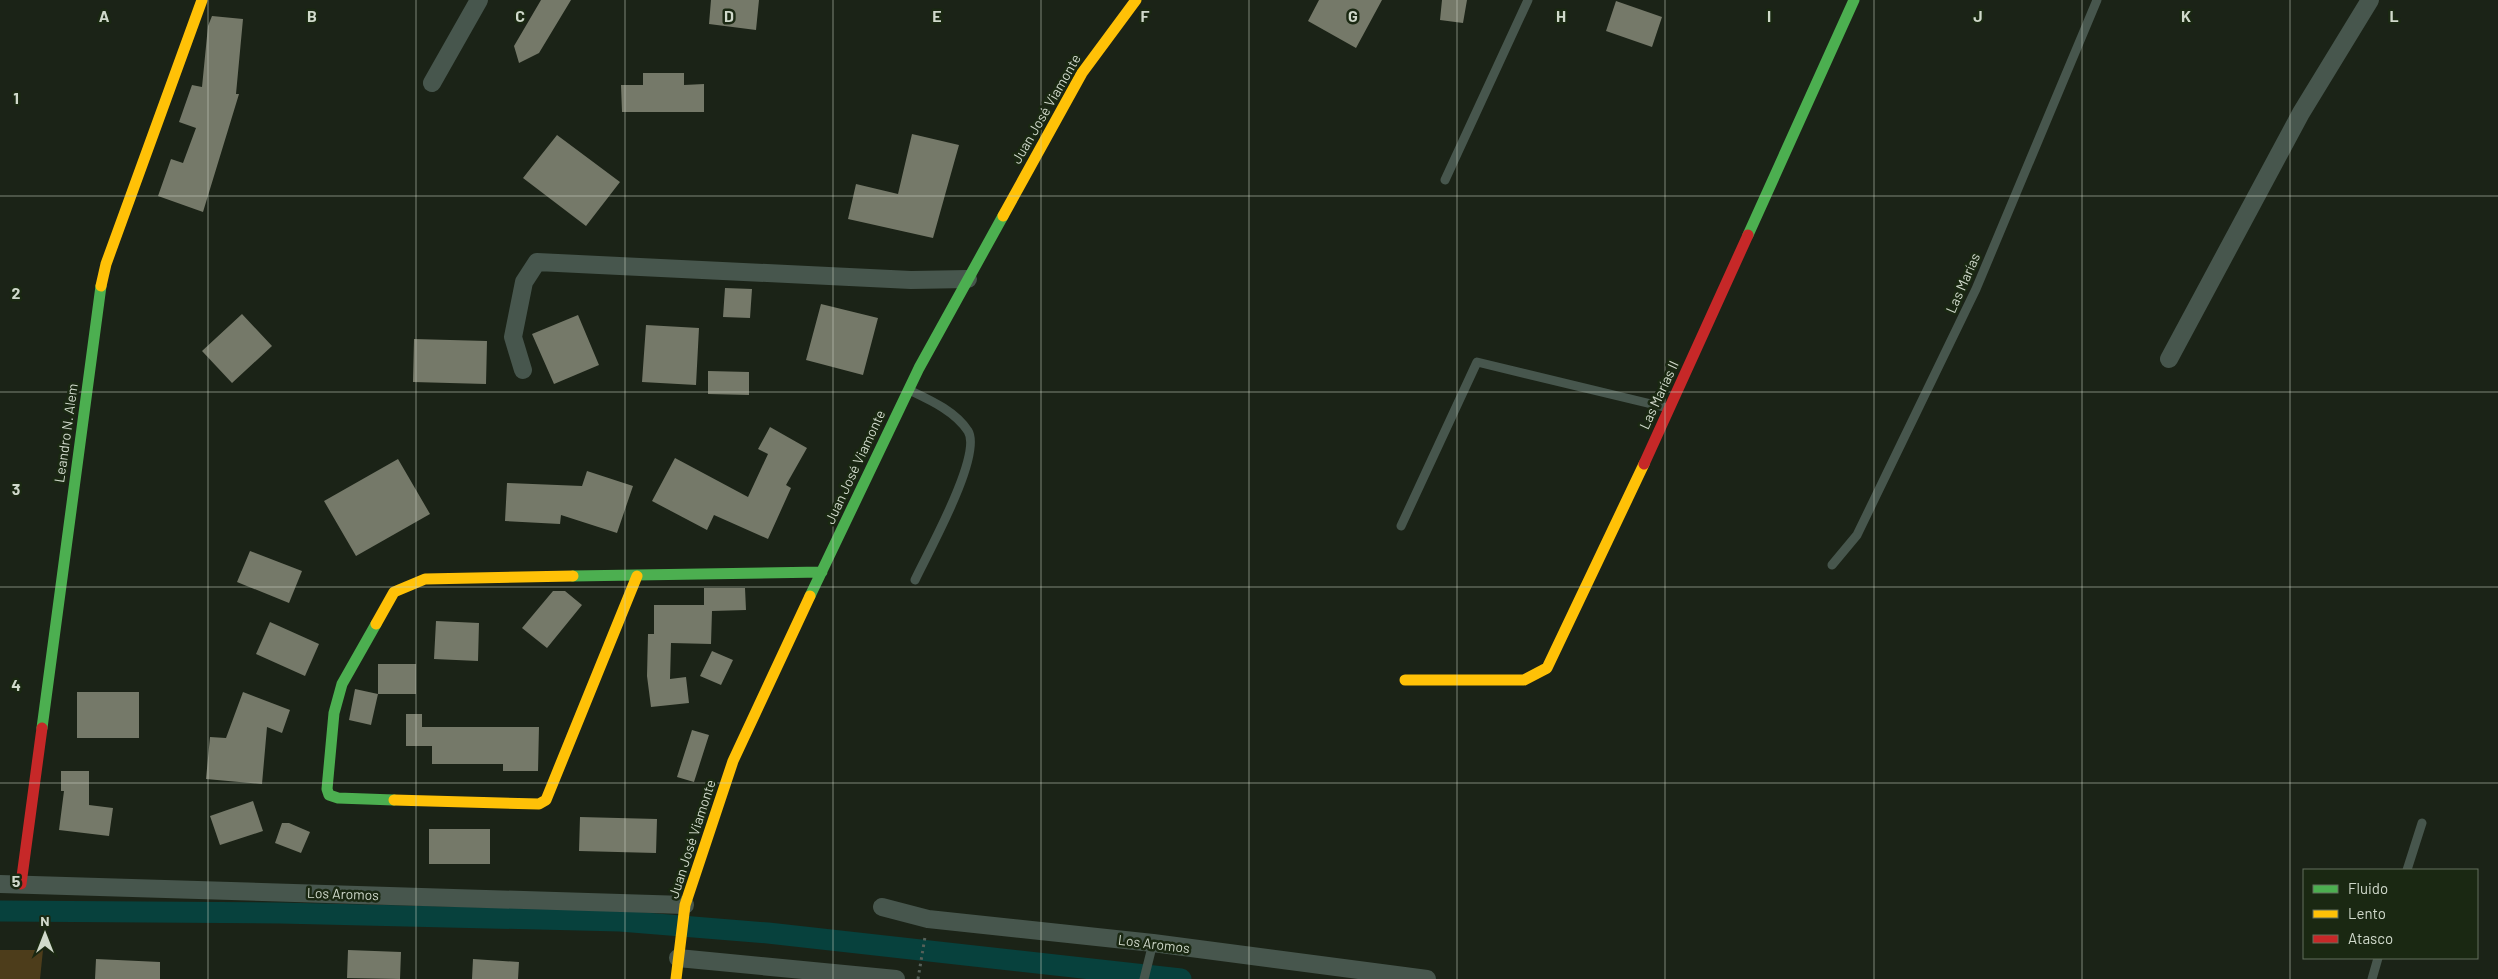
<svg xmlns="http://www.w3.org/2000/svg" width="2498" height="979" font-family="Barlow,sans-serif">
  <rect width="100%" height="100%" fill="#1b2317"/>
  <path fill="#4d3d1b" d="M0,950H43L40,979H0Z"/>
  <g fill="none" stroke-linecap="round" stroke-linejoin="round">
    <path stroke="#07413d" stroke-width="21" d="M0,911L280,913L620,921L768,933L1181,979"/>
  </g>
  <path fill="#757969" d="M541,0H571L539,53L519,63L514,46Z
    M711,0H759L756,30L709,24Z
    M1319,0H1382L1356,48L1308,21Z
    M1442,0H1467L1463,23L1440,20Z
    M1616,1L1662,17L1652,47L1606,31Z
    M212,16L243,19L236,94H239L203,212L158,196L171,159L183,163L196,128L179,122L192,85L202,87L208,26Z
    M643,73H684V85L704,84V112H622L621,85H643Z
    M912,134L959,145L933,238L848,219L856,184L898,194Z
    M557,135L620,182L586,226L523,178Z
    M725,288L752,289L750,318L723,317Z
    M821,304L878,318L863,375L806,360Z
    M242,314L272,346L232,383L202,351Z
    M578,315L599,365L554,384L532,334Z
    M646,325L699,328L696,385L642,382Z
    M414,339L487,341L486,384L413,382Z
    M708,371L749,372V395L708,394Z
    M770,427L807,448L786,485L791,488L768,539L714,515L707,530L652,501L675,458L748,497L768,454L758,449Z
    M398,459L430,514L356,556L324,501Z
    M587,471L633,486L617,533L561,515L560,524L505,521L507,483L582,486Z
    M250,551L302,571L289,603L237,582Z
    M704,588H745L746,610L712,611L711,644L671,643L670,679L686,677L689,703L651,707L647,676L648,634H654V605H704Z
    M553,591H565L582,605L547,648L522,628Z
    M436,621L479,623L478,661L434,659Z
    M270,622L319,644L305,676L256,654Z
    M712,651L733,660L721,685L700,676Z
    M378,664H416V694H378Z
    M355,689L378,694L371,725L349,720Z
    M77,692H139V738H77Z
    M243,692L290,710L282,733L267,727L262,784L206,779L210,737L226,738Z
    M406,714H422V727H539L538,771H503V764H432V746H406Z
    M692,730L709,735L694,782L677,777Z
    M61,771H89V805L113,808L109,836L59,830L64,791H61Z
    M253,801L263,831L220,845L210,816Z
    M580,817L657,819L656,853L579,851Z
    M282,823H289L310,832L301,853L275,843Z
    M429,829H490V864H429Z
    M348,950L401,952L400,979L347,978Z
    M96,959L160,962V979H95Z
    M473,959L519,962L518,979H472Z"/>
  <g fill="none" stroke-linecap="round" stroke-linejoin="round">
    <path stroke="#566159" stroke-width="3" stroke-dasharray="2.5 4" stroke-linecap="butt" d="M918,979L925,937"/>
    <path stroke="#47564d" stroke-width="9" d="M1445,180L1528,0
      M909,390C930,400 955,411 968,431C983,455 927,554 915,580
      M1401,526L1477,362L1668,408
      M1832,565L1857,535L1976,289L2097,0
      M2407,870L2422,823
      M1144,979L1153,943
      M2372,979L2378,958"/>
    <path stroke="#47564d" stroke-width="18" d="M432,83L479,0
      M2169,359L2301,113L2370,0
      M523,370L513,337L524,282L537,262L911,280L968,279
      M0,884L685,905
      M882,907L928,919L1153,943L1427,979
      M678,958L896,979"/>
    <path stroke="#4caf50" stroke-width="11" d="M1748,235L1854,0
      M573,576L822,572
      M810,596L919,368L1003,216
      M376,624L342,684L334,713L327,789L329,795L338,798L394,800
      M42,728L101,286"/>
    <path stroke="#ffc107" stroke-width="11" d="M1003,216L1082,73L1136,0
      M101,286L106,264L202,0
      M376,624L394,592L425,579L573,576
      M1405,680H1524L1547,668L1644,464
      M394,800L539,804L546,800L637,576
      M676,979L685,905L733,761L810,596"/>
    <path stroke="#c62828" stroke-width="11" d="M1644,464L1748,235
      M21,884L42,728"/>
  </g>
  <path fill="none" stroke="#d0d9cb" stroke-width="1" stroke-opacity="0.55" d="M208,0V979M416,0V979M625,0V979M833,0V979M1041,0V979M1249,0V979M1457,0V979M1665,0V979M1874,0V979M2082,0V979M2290,0V979M0,196H2498M0,392H2498M0,587H2498M0,783H2498"/>
  <g text-anchor="middle" stroke-width="5" stroke-linejoin="round" paint-order="stroke">
    <g font-size="14" fill="#d0d9cb" stroke="#1a2812">
      <text transform="translate(1046 109) rotate(-60)" y="5">Juan José Viamonte</text>
      <text transform="translate(1963 283) rotate(-66)" y="5">Las Marías</text>
      <text transform="translate(1659 395) rotate(-65)" y="5">Las Marías II</text>
      <text transform="translate(66 433) rotate(-82)" y="5">Leandro N. Alem</text>
      <text transform="translate(855 467) rotate(-65)" y="5">Juan José Viamonte</text>
      <text transform="translate(692 839) rotate(-72)" y="5">Juan José Viamonte</text>
      <text transform="translate(343 894) rotate(2)" y="5">Los Aromos</text>
      <text transform="translate(1154 944) rotate(7)" y="5">Los Aromos</text>
    </g>
  </g>
  <g font-size="16" text-anchor="middle" font-weight="bold" fill="#d0d9cb" stroke="#1a2812" stroke-width="5" stroke-linejoin="round" paint-order="stroke">
    <text x="104" y="22">A</text>
    <text x="312" y="22">B</text>
    <text x="520" y="22">C</text>
    <text x="729" y="22">D</text>
    <text x="937" y="22">E</text>
    <text x="1145" y="22">F</text>
    <text x="1353" y="22">G</text>
    <text x="1561" y="22">H</text>
    <text x="1769" y="22">I</text>
    <text x="1978" y="22">J</text>
    <text x="2186" y="22">K</text>
    <text x="2394" y="22">L</text>
    <text x="16" y="104">1</text>
    <text x="16" y="299">2</text>
    <text x="16" y="495">3</text>
    <text x="16" y="691">4</text>
    <text x="16" y="887">5</text>
  </g>
  <rect x="2303" y="869" width="175" height="90" fill="#1a2812" stroke="#636f5c"/>
  <rect x="2313" y="885" width="25" height="8" fill="#4caf50" stroke="#636f5c"/>
  <text x="2348" y="894" font-size="15" fill="#d0d9cb">Fluido</text>
  <rect x="2313" y="910" width="25" height="8" fill="#ffc107" stroke="#636f5c"/>
  <text x="2348" y="919" font-size="15" fill="#d0d9cb">Lento</text>
  <rect x="2313" y="935" width="25" height="8" fill="#c62828" stroke="#636f5c"/>
  <text x="2348" y="944" font-size="15" fill="#d0d9cb">Atasco</text>
  <g transform="translate(45 934)" stroke="#1a2812" stroke-width="4" paint-order="stroke">
  <path d="M0-4L9 19L0 12L-9 19Z" fill="#d0d9cb"/>
  <text y="-8" font-size="14" font-weight="bold" text-anchor="middle" fill="#d0d9cb">N</text>
  </g>
</svg>
